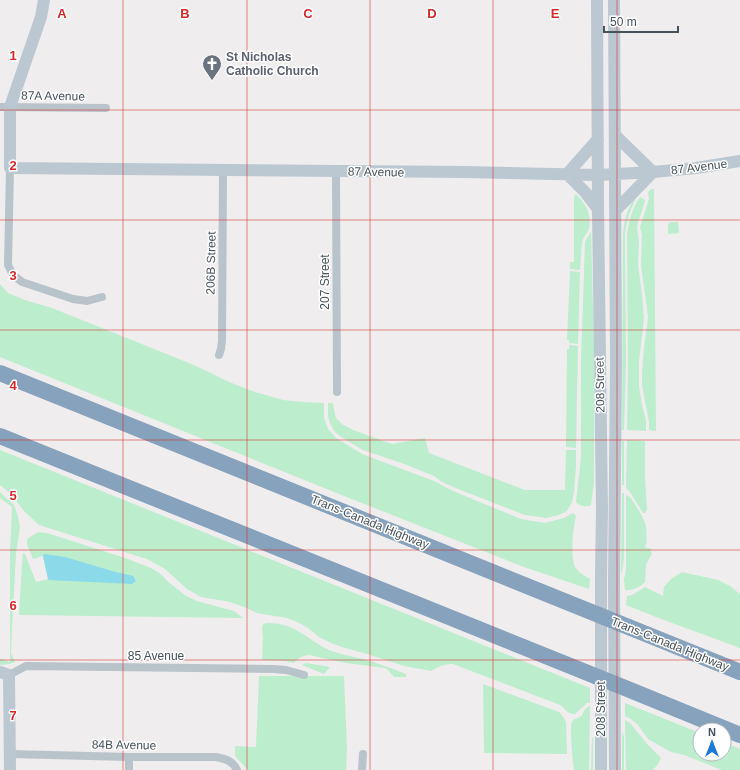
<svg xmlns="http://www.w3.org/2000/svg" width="740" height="770" font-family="Arial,sans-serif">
  <rect width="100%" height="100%" fill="#f0edee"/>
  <path fill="#bcedcd" d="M651,189H654L656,431L649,430V422L642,385V375L643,357L648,317L641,265L642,235L640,227L649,199L648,192Z
    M576,194C585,203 592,214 589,228C588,233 583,237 582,242C581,251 581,261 580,270L570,269V262H574V197Z
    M635,197L636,198C630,210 627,220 625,233L626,365L624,430H622L623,234C624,221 627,209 635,197Z
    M640,197L645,200L642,211L638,222L637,228L639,242L638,265L642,294L644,319L639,361V386L642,405L646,420V431L627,430L628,363L627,235C629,221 632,209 640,197Z
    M670,222H678L679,233L668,234V225Z
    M591,231L594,345V483L591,505C586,508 579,506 576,502L581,457V360L585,242Z
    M570,271L580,272L578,344L569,343V340H567Z
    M0,284L8,293L25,300L52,308L189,363L209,372L229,382L255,392L283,400L302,402L324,403V418L328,429L336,438L362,454L434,481L453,491L521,519L545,523L564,518L573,513L576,516C573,529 570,554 575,567C578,572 585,576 590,579L589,589L524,567L339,494L0,357Z
    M569,345L578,346L576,448L566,447L567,349H569Z
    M328,403H333L334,410L336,418L342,424L353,430L392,444L425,438L429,453L525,490H565L566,450H576V467L574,492L572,502L567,511L559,515L546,518L525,515L458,489L442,482L434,476L407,465L363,450L341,437L334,431L330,423L328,416Z
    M627,440L645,441V478L647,509L645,513H643L630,492L626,488Z
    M622,441H624V485H622Z
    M0,450L590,688V703H587L575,714C568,715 566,709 560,705L453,664C445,664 438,666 432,671L404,666L367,654L342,647L331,643L319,637L308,628L297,622L287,618L257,613L244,607L230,602L201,597L187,589L165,569L147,559L39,525L24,511L11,494L0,485Z
    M0,492L4,496L14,505L18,517L20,527L16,553L12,629L11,653L15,662C10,664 5,665 0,665V659L10,662V553L12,507L0,498Z
    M622,493H624V558L622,572L621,573Z
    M626,495L630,497C635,505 642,514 645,523C647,529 646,536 647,542L645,546L646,548H650L652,554L649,559L646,565L645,582C640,587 632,591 625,590L624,579L626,571Z
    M38,532L47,533L128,559L153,569L162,575L166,580L186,596L197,601L234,611L243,618L19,615L22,564L23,553L25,554L36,582L48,579L43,556L33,559L27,544V539Z
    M682,572L718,580L730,586L740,594V648L656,617L626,605L627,596L632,595L645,587L663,596L664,587L671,579Z
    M267,623C297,623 307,640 331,651C340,654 350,656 359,658C375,662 390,668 406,674V677H394L388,670L385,668L346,663L309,655C302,656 299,657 294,663L285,661L262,660L263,637L262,629L263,624Z
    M306,663L330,667L324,674L302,665Z
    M259,676H344L347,749L346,770H248L235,756V746L256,747Z
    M483,684L559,712L564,718L566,723L567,754L484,753Z
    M625,703L700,733V754H724V742L740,749V770H722L684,755L671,752L648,739L638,725L631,719L625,716Z
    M590,706L589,770H574C573,762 569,728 572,722C574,717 580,719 582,715C585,711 584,708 590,706Z
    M625,720L630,723L648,745L661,758L658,764L653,770H626Z
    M622,731L624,738V770H622Z
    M592,738H593V770H591Z"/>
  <path fill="#8adae9" d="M44,554L65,557L112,571L133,576L135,579L136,581L132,584L49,580L48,579L43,556Z"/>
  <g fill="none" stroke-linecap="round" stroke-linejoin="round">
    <path stroke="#b9c3ca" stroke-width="8" d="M0,107L106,108
      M10,168L8,265L13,275L22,282L73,299L87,301L102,297
      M336,171L337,392
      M219,355L221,349L222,341L223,170
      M9,675L26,666L273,669L286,670L304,675
      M10,754L129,757H216C226,759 233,761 237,770
      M129,770V757
      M362,770L363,754"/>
    <path stroke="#bbc7d1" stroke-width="12" d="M44,0L41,17L10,107V168L465,172L598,175L653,172L696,168L740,161
      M597,0L598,209L602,509L601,576V770
      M614,0L616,364L614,581L615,770
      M615,135L653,172
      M567,174L585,192L598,209
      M567,174L598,139
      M615,211L653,172
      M0,672L9,675L10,770"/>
    <path stroke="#86a2bc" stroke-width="16" d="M0,373L740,672
      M0,436L630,690L740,735"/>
  </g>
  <path fill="none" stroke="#d62828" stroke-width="1" stroke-opacity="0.55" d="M123,0V770M247,0V770M370,0V770M493,0V770M617,0V770M0,110H740M0,220H740M0,330H740M0,440H740M0,550H740M0,660H740"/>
  <defs>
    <g id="church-pin" transform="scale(1)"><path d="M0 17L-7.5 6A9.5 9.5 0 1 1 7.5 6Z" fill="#6b7280" stroke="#fff"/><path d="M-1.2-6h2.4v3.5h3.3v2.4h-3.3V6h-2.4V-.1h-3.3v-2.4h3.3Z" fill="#fff"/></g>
  </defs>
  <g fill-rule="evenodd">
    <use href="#church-pin" x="212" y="64"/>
  </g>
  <g text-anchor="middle" stroke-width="3" stroke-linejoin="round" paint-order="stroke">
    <g font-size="12" font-weight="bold" fill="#5b616d" stroke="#fff" text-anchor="start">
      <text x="226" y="61">St Nicholas<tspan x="226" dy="14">Catholic Church</tspan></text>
    </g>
    <g font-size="12" fill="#46525a" stroke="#fff">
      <text transform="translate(53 96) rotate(1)" y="4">87A Avenue</text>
      <text transform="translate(699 167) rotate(-7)" y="4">87 Avenue</text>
      <text transform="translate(376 172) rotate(1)" y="4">87 Avenue</text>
      <text transform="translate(211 263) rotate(-89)" y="4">206B Street</text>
      <text transform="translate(325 282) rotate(-90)" y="4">207 Street</text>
      <text transform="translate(600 385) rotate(-91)" y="4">208 Street</text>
      <text transform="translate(370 522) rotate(22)" y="4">Trans-Canada Highway</text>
      <text transform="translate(670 644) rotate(22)" y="4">Trans-Canada Highway</text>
      <text x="156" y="660">85 Avenue</text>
      <text transform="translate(601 709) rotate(-90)" y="4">208 Street</text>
      <text transform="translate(124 745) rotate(1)" y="4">84B Avenue</text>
    </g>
  </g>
  <g font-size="13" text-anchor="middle" font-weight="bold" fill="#d62828" stroke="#fff" stroke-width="3" stroke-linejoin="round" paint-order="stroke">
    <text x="62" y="18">A</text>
    <text x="185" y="18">B</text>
    <text x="308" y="18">C</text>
    <text x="432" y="18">D</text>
    <text x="555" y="18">E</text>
    <text x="13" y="60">1</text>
    <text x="13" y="170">2</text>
    <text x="13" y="280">3</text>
    <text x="13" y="390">4</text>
    <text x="13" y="500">5</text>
    <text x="13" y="610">6</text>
    <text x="13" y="720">7</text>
  </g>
  <g transform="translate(712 742)"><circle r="19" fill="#ffffff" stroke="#b5babd"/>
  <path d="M0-3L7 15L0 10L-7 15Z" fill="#1d78db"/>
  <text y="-6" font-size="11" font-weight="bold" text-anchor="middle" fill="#46525a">N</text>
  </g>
  <path d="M604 26v6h74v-6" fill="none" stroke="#46525a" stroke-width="2"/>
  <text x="610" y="26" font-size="12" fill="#46525a" stroke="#ffffff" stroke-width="3" paint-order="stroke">50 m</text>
</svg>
